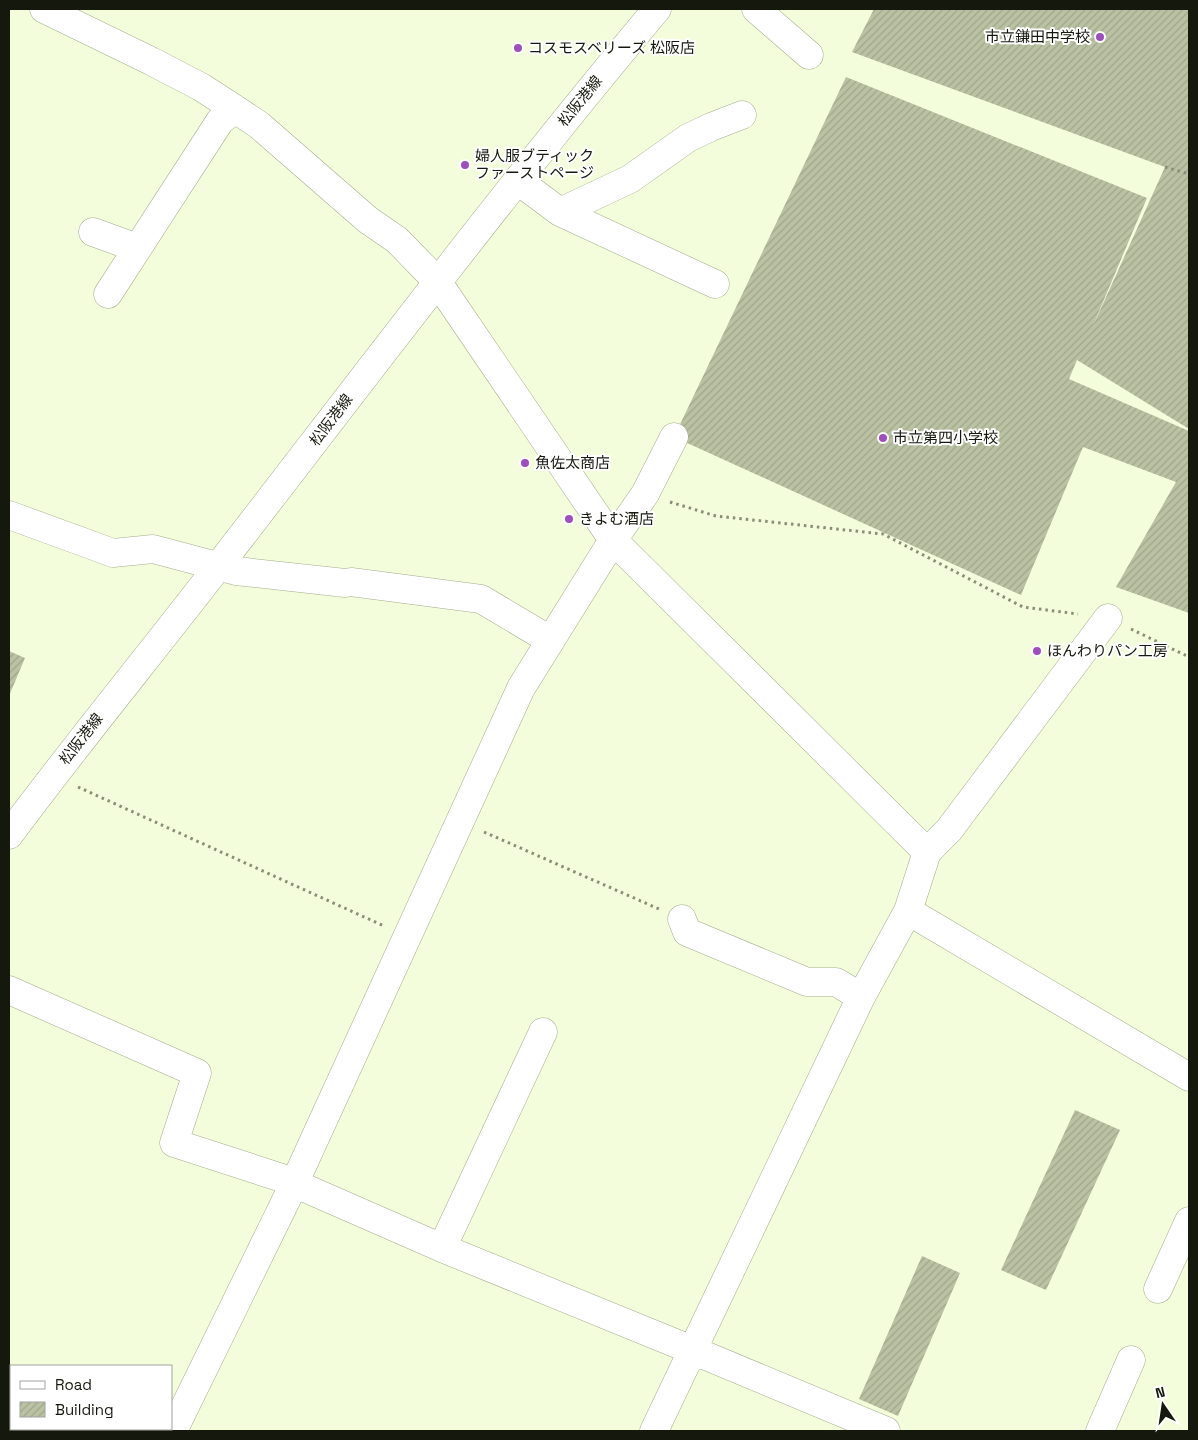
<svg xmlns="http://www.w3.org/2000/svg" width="1198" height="1440" font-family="'Space Grotesk','Noto Sans JP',sans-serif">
  <defs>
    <pattern id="building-hatch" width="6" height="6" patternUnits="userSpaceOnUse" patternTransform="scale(1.25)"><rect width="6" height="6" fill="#bac2a3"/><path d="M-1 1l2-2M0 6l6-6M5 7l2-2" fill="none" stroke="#9fa68b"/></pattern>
  </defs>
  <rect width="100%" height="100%" fill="#f3fcdb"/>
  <path fill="url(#building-hatch)" d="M874,9H1189V429L1077,360L1069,379L1189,431V613L1116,587L1176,482L1083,447L1021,595L674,437L846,77L1147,198L1092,328L1165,167L852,52Z
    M9,651L25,658L9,696Z
    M1075,1110L1120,1130L1046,1290L1001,1270Z
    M922,1256L960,1273L898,1416L859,1399Z"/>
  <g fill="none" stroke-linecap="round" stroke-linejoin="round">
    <g stroke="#a4ac8e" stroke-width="29">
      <path id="minor" d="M44,9L151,61L201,87L235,109L259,125L368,220L397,240L437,281L613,540L927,852
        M756,9L809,55
        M517,180L560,212L715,284
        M560,212L630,179L688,138L711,127L742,115
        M93,232L137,248
        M108,294L220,121L235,109
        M9,515L113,553L153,549L236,571L345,583L351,582L481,599L550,640
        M908,911L1189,1077
        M682,919L687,932L807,982H836L861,997
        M9,990L197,1073L174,1143L282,1178L442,1248L692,1350L886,1431
        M442,1248L543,1032
        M1158,1289L1189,1221
        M173,1431L294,1184L521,688L613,540L645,494L674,437
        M654,1431L861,997L908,911L927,852L949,830L1108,618
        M1100,1431L1131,1360"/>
    </g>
    <g stroke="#a4ac8e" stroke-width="29">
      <path id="major" d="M9,835C77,743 150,655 220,564C364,378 506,189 657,9"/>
    </g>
    <path stroke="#888e77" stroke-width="3" stroke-dasharray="2.5 4" stroke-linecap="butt" d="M1165,167L1189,174
      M670,502L716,516L883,534L1023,607L1078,614
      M1131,629L1189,657
      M78,787L384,926
      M484,832L659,909"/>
    <use href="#minor" stroke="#fff" stroke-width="28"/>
    <use href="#major" stroke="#fff" stroke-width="28"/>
  </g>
  <g fill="#9f4ebd" stroke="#fff" stroke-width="2">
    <circle cx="1100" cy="37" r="5"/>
    <circle cx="518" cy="48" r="5"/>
    <circle cx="465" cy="165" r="5"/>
    <circle cx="883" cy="438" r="5"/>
    <circle cx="525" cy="463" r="5"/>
    <circle cx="569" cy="519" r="5"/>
    <circle cx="1037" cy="651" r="5"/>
  </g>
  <g text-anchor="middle" stroke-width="4" stroke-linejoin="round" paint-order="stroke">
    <g font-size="15" fill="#15180d" stroke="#fff" text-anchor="start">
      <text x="1090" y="42" text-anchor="end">市立鎌田中学校</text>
      <text x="528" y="53">コスモスベリーズ 松阪店</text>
      <text x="475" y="161">婦人服ブティック<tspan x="475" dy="17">ファーストページ</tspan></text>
      <text x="893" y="443">市立第四小学校</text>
      <text x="535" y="468">魚佐太商店</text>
      <text x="579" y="524">きよむ酒店</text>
      <text x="1047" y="656">ほんわりパン工房</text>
    </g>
    <g font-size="15" fill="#15180d" stroke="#fff">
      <text transform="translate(580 101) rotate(-51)" y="5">松阪港線</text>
      <text transform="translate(331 420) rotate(-53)" y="5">松阪港線</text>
      <text transform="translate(81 739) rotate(-52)" y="5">松阪港線</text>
    </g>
  </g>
  <rect width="1198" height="1440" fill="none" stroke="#15180d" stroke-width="20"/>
  <rect x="10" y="1365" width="162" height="65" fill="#ffffff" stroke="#a1a39e"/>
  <rect x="20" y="1381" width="25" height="8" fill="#ffffff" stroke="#a1a39e"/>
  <text x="55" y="1390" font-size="15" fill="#15180d">Road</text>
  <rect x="20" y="1402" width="25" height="15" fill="url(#building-hatch)" stroke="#a1a39e"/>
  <text x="55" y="1415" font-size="15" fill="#15180d">Building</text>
  <g transform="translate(1163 1405) rotate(347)" stroke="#ffffff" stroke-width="4" paint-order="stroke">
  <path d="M0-4L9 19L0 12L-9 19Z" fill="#15180d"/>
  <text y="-8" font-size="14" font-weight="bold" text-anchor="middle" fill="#15180d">N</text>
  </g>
</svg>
